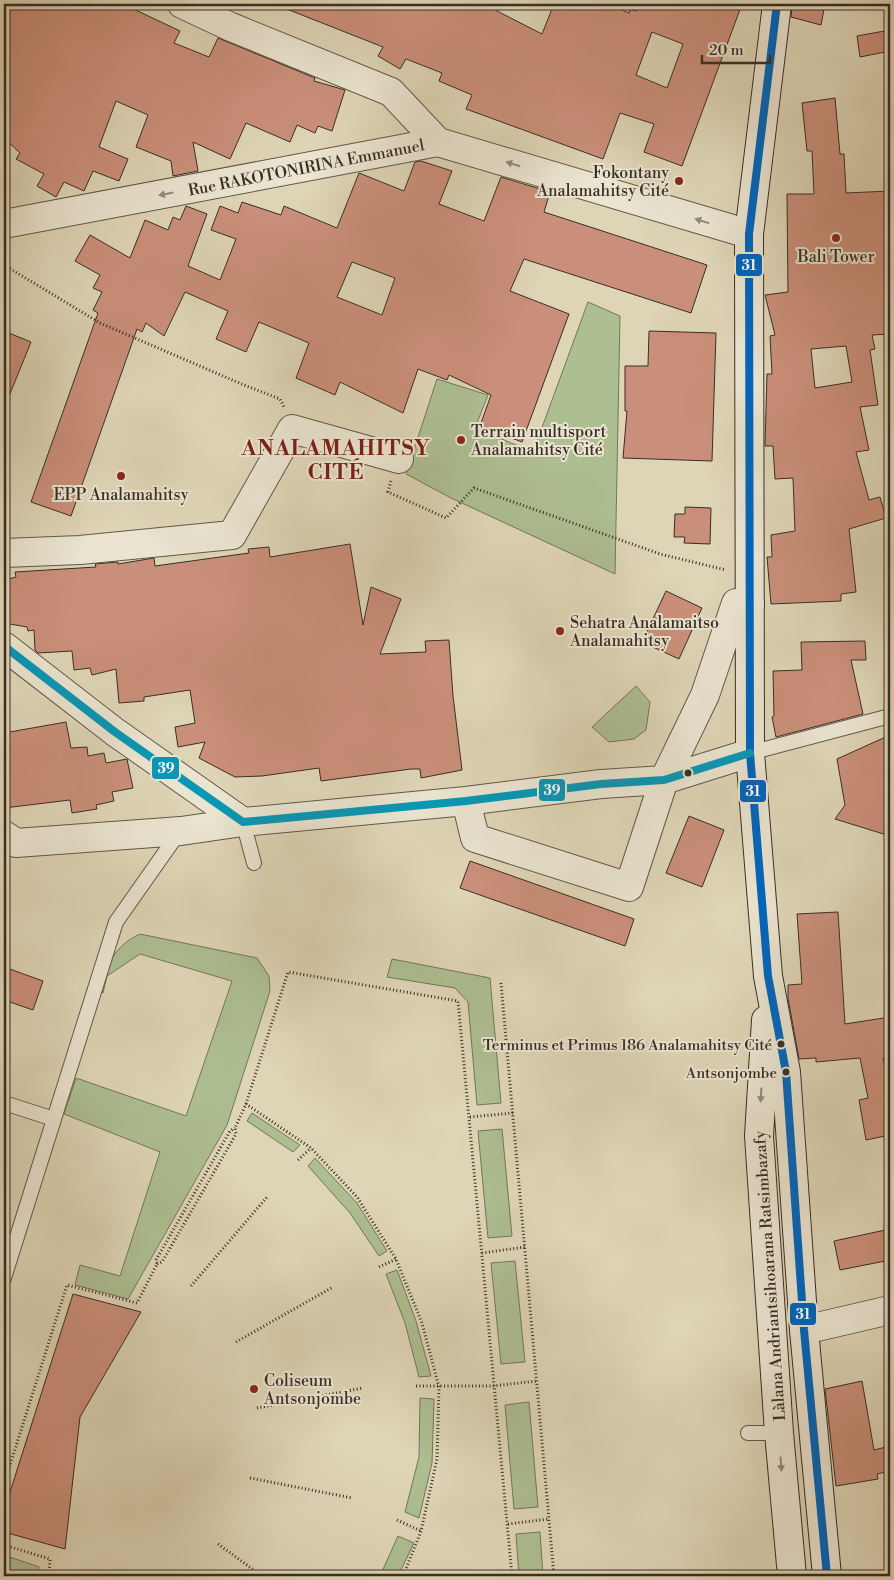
<svg xmlns="http://www.w3.org/2000/svg" width="894" height="1580" font-family="'Libre Bodoni',serif">
  <rect width="100%" height="100%" fill="#ded5b6"/>
  <filter id="stains"><feTurbulence type="fractalNoise" baseFrequency=".004" numOctaves="4"/><feColorMatrix values="0 0 0 0 .2 0 0 0 0 .09 0 0 0 0 .02 0 0 0 .5 -.17"/></filter>
  <radialGradient id="worn" r=".72"><stop offset=".6" stop-color="#630" stop-opacity="0"/><stop offset="1" stop-color="#630" stop-opacity=".3"/></radialGradient>
  <path fill="#adbe91" stroke="#73765b" d="M588,302L620,316L615,574L451,498L406,474L437,379L488,395L475,428L533,452Z
    M636,686L650,702L646,730L634,739L609,742L592,727Z
    M140,934L257,958L269,976L270,991L227,1125L128,1299L75,1285L80,1265L120,1276L160,1152L64,1114L76,1078L186,1116L232,981L140,954L107,976L103,993L100,987C108,962 116,945 140,934Z
    M392,959L490,978L501,1103L477,1105L468,1002L455,988L387,977Z
    M252,1113L300,1145L293,1152L247,1121Z
    M502,1129L512,1236L488,1238L478,1131Z
    M315,1158L357,1203L387,1251L379,1256L350,1213L308,1166Z
    M515,1261L525,1362L501,1364L491,1263Z
    M397,1270L416,1321L431,1376L419,1377L405,1323L386,1274Z
    M420,1398L434,1399L432,1463L419,1518L405,1512L419,1457Z
    M529,1402L538,1507L514,1509L505,1405Z
    M540,1532L543,1576H519L516,1534Z
    M398,1536L414,1543L398,1576H380Z
    M4,1555L39,1567L38,1576H4Z"/>
  <path fill="#ca8f7a" stroke="#392e25" fill-rule="evenodd" d="M4,4H123L180,31L174,43L209,57L218,38L315,78L314,81L345,90L332,131L318,126L315,133L297,125L290,142L246,123L230,159L193,142L198,171L173,176L171,161L136,147L148,115L116,101L99,147L128,159L119,181L93,171L84,191L64,182L56,197L37,186L44,174L16,159L20,153L4,138Z
    M274,4H500L497,11L542,34L554,4H610L629,13L630,9L636,11L640,4H742L682,166L644,152L654,124L620,113L603,159L466,109L472,95L439,81L442,73L406,59L400,69L378,56L383,47ZM652,32L683,44L667,88L636,75Z
    M792,4H825L821,25L791,17Z
    M890,30V51L860,57L857,36Z
    M835,98L840,154H844L846,193L890,191V334L872,335L875,349L870,350L878,405L860,407L869,450L856,452L869,500L880,497L886,518L849,529L856,592L841,594V601L771,604L767,557H772L771,535L795,531L793,478L775,479L773,446H765L767,374H772L770,336L775,335L765,295L788,292L787,194H814L812,151H807L802,103ZM846,346L852,382L815,388L811,349Z
    M421,161L452,171L439,204L484,221L501,177L550,192L544,212L707,265L691,313L524,259L510,291L569,314L522,442L480,426L491,395L449,375L447,380L418,369L403,413L340,382L335,395L296,378L309,343L259,322L246,352L216,339L228,311L185,292L164,336L146,323L142,332L137,329L71,516L31,502L98,313L93,310L102,292L93,288L100,275L75,261L90,235L130,258L145,220L168,230L173,217L180,220L186,206L207,214L188,266L220,280L236,239L211,230L220,206L238,213L242,202L281,215L284,206L337,228L359,173L404,191L415,162ZM352,262L395,278L382,315L337,297Z
    M4,331L31,342L5,406H4Z
    M649,331L716,333L712,461L623,458L627,411H625V366H648Z
    M685,507L711,508L710,544L684,543L685,537H674L675,514H685Z
    M350,544L363,625L371,587L401,599L380,654L426,652L425,641L449,640L453,696L462,770L421,778L420,769H411L321,781L319,768L262,776L235,777L199,758L205,742L178,747L175,727L195,723L190,690L144,697V701L119,703L116,669L92,675L90,668L74,670L72,651L38,653L35,650L34,630L28,631L27,627L4,623V580L16,577L15,572L96,567L95,564L118,562V564L154,558L155,566L249,553L248,549L269,547L270,557Z
    M666,591L702,608L679,659L642,642Z
    M865,641L866,660H851L863,714L776,737L772,717L774,716L773,671L802,670L801,642Z
    M66,722L71,748L87,747L88,756L104,753L106,763L127,759L133,788L112,792L114,801L96,805L97,809L72,813L70,800L4,808V733Z
    M890,735V836L835,819L845,805L837,759Z
    M689,816L724,830L702,887L666,873Z
    M470,861L634,919L625,946L460,888Z
    M838,912L845,1024L890,1017V1057L883,1058L890,1088V1135L866,1140L859,1100L868,1098L860,1058L816,1062V1058L799,1059L788,998V985L802,984L797,914Z
    M4,967L43,981L33,1010L4,1000Z
    M890,1229V1260L840,1270L834,1241Z
    M73,1294L141,1312L80,1417L65,1549L4,1532V1511Z
    M862,1381L874,1450L890,1446V1471L877,1474L878,1479L836,1486L825,1389Z"/>
  <g fill="none" stroke-linecap="round" stroke-linejoin="round">
    <g stroke="#625849" stroke-width="16">
      <path id="lane" d="M750,753L890,716
        M243,822L254,863
        M4,1103L54,1119
        M4,1278L116,922L180,831
        M748,1433H779"/>
    </g>
    <g stroke="#625849" stroke-width="30">
      <path id="street" d="M182,4L231,27L391,92L438,142
        M4,224L438,142L749,234
        M4,553L80,550L232,535L292,429L399,459
        M4,646L115,732L243,822L466,801L601,784L664,780L750,753
        M466,801L475,838L629,887L664,780L705,695L736,603L750,604
        M4,835L16,843L181,831L243,822
        M804,1330L890,1310"/>
    </g>
    <g stroke="#392e25" stroke-width="30">
      <path id="secondary" d="M777,4L749,234L750,753L768,976L786,1072L804,1330L827,1576
        M766,1020L759,1136L779,1433L792,1576"/>
    </g>
    <path stroke="#392e25" stroke-width="3" stroke-dasharray="1 2.5" stroke-linecap="butt" d="M536,8L538,4
      M4,265L100,323L244,385L280,399L284,407
      M391,481L388,492L446,518L474,488L660,554L726,570
      M501,983L554,1576
      M246,1104L288,972L458,1001L512,1576
      M470,1117L513,1113
      M298,1160L311,1148
      M482,1253L525,1247
      M157,1264L162,1262L236,1134L235,1128L246,1104L311,1148L357,1197L396,1259L422,1323L439,1387L437,1459L421,1531L403,1576
      M379,1267L396,1259
      M191,1286L267,1197
      M236,1342L333,1287
      M416,1386H493L537,1381
      M257,1408L363,1388
      M250,1478L352,1498
      M4,1484L67,1285L137,1303L157,1264L156,1260L230,1131L235,1128
      M397,1520L421,1531
      M508,1524L549,1519
      M218,1544L262,1576
      M4,1545L50,1559L49,1576"/>
    <use href="#lane" stroke="#eae4d0" stroke-width="14"/>
    <use href="#street" stroke="#eae4d0" stroke-width="28"/>
    <use href="#secondary" stroke="#eae4d0" stroke-width="28"/>
    <g stroke="#eae4d0" stroke-width="11">
      <path id="bus-1" d="M777,4L749,234L750,753L768,976L786,1072L804,1330L827,1576"/>
    </g>
    <g stroke="#eae4d0" stroke-width="11">
      <path id="bus-2" d="M4,646L115,732L243,822L466,801L601,784L664,780L750,753"/>
    </g>
    <use href="#bus-1" stroke="#0065bd" stroke-width="8"/>
    <use href="#bus-2" stroke="#0997b5" stroke-width="8"/>
  </g>
  <defs><path id="oneway-solid" d="M-6-.8H1V-3.2L6.5 0L1 3.2V.8H-6Z" transform="scale(1.25)"/></defs>
  <g fill="#92897a">
    <use href="#oneway-solid" transform="translate(513 164) rotate(-163)"/>
    <use href="#oneway-solid" transform="translate(166 194) rotate(169)"/>
    <use href="#oneway-solid" transform="translate(702 221) rotate(-163)"/>
    <use href="#oneway-solid" transform="translate(761 1095) rotate(93)"/>
    <use href="#oneway-solid" transform="translate(781 1464) rotate(86)"/>
  </g>
  <g fill="#8f2418" stroke="#eae4d0" stroke-width="2">
    <circle cx="679" cy="181" r="5"/>
    <circle cx="836" cy="238" r="5"/>
    <circle cx="461" cy="440" r="5"/>
    <circle cx="121" cy="476" r="5"/>
    <circle cx="560" cy="631" r="5"/>
    <circle cx="254" cy="1389" r="5"/>
  </g>
  <g fill="#392e25" stroke="#eae4d0" stroke-width="2">
    <circle cx="688" cy="773" r="4.5"/>
    <circle cx="781" cy="1044" r="4.5"/>
    <circle cx="786" cy="1072" r="4.5"/>
  </g>
  <g text-anchor="middle" stroke-width="4" stroke-linejoin="round" paint-order="stroke">
    <g font-size="15" fill="#392e25" stroke="#eae4d0" text-anchor="end">
      <text x="772" y="1050">Terminus et Primus 186 Analamahitsy Cité</text>
      <text x="777" y="1078">Antsonjombe</text>
    </g>
    <g font-size="16" fill="#392e25" stroke="#eae4d0">
      <text transform="translate(306 167) rotate(-11)" y="6">Rue RAKOTONIRINA Emmanuel</text>
      <text transform="translate(769 1276) rotate(-94)" y="6">Làlana Andriantsihoarana Ratsimbazafy</text>
    </g>
    <g font-size="16" fill="#392e25" stroke="#eae4d0" text-anchor="start">
      <text x="669" y="178" text-anchor="end">Fokontany<tspan x="669" dy="18">Analamahitsy Cité</tspan></text>
      <text x="836" y="262" text-anchor="middle">Bali Tower</text>
      <text x="471" y="437">Terrain multisport<tspan x="471" dy="18">Analamahitsy Cité</tspan></text>
      <text x="121" y="500" text-anchor="middle">EPP Analamahitsy</text>
      <text x="570" y="628">Sehatra Analamaitso<tspan x="570" dy="18">Analamahitsy</tspan></text>
      <text x="264" y="1386">Coliseum<tspan x="264" dy="18">Antsonjombe</tspan></text>
    </g>
    <g font-size="21" font-weight="bold" letter-spacing="1" fill="#7a1f14" stroke="#eae4d0">
      <text x="336" y="455">ANALAMAHITSY<tspan x="336" dy="24">CITÉ</tspan></text>
    </g>
  </g>
  <g stroke="#eae4d0" stroke-width="2">
    <rect x="735" y="253" width="28" height="24" rx="5" fill="#0065bd"/>
    <rect x="151" y="756" width="29" height="24" rx="5" fill="#0997b5"/>
    <rect x="538" y="778" width="28" height="24" rx="5" fill="#0997b5"/>
    <rect x="739" y="779" width="28" height="24" rx="5" fill="#0065bd"/>
    <rect x="789" y="1302" width="28" height="24" rx="5" fill="#0065bd"/>
  </g>
  <g font-size="14" text-anchor="middle" font-weight="bold" fill="#fff">
    <text x="749" y="270">31</text>
    <text x="166" y="773">39</text>
    <text x="552" y="795">39</text>
    <text x="753" y="796">31</text>
    <text x="803" y="1319">31</text>
  </g>
  <rect width="894" height="1580" fill="none" stroke="#ded5b6" stroke-width="20"/>
  <rect x="5" y="5" width="884" height="1570" fill="none" stroke="#392e25" stroke-width="2.5"/>
  <rect x="10" y="10" width="874" height="1560" fill="none" stroke="#392e25"/>
  <path d="M702 55v8h68v-8" fill="none" stroke="#392e25" stroke-width="2.5"/>
  <text x="709" y="55" font-size="15" fill="#392e25" stroke="#eae4d0" stroke-width="4" paint-order="stroke">20 m</text>
  <rect width="100%" height="100%" filter="url(#stains)"/>
  <rect width="100%" height="100%" fill="url(#worn)"/>
</svg>
